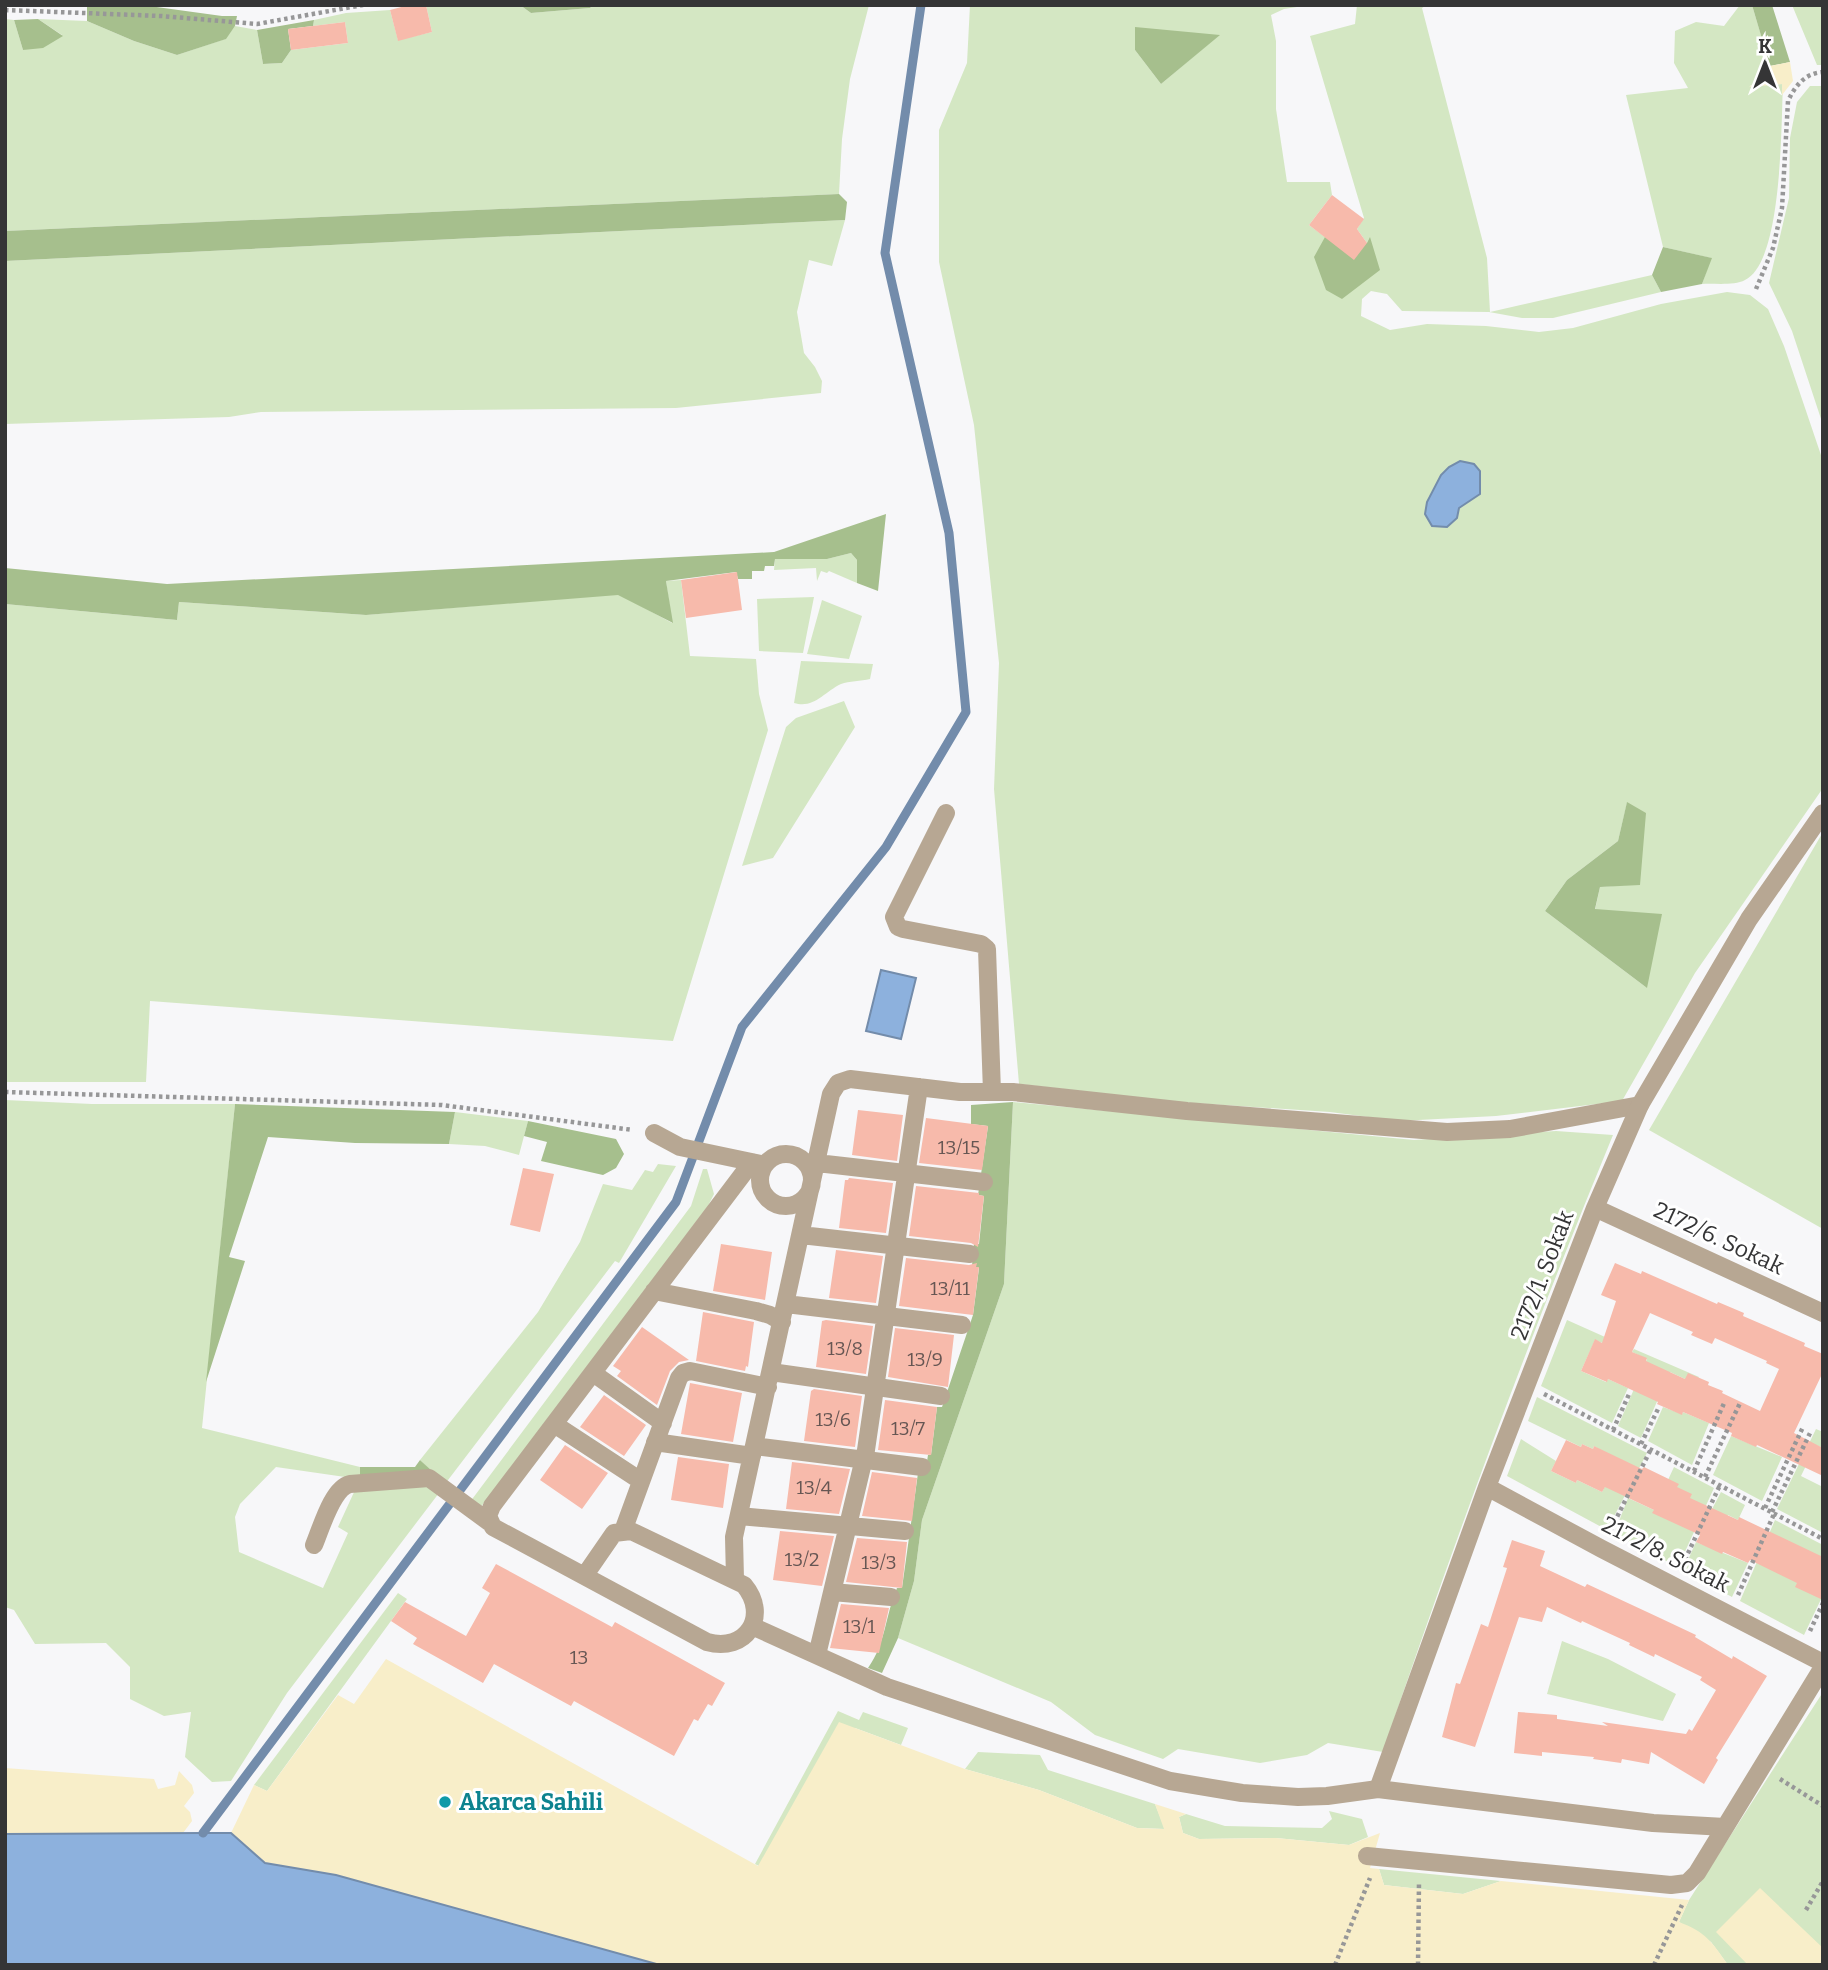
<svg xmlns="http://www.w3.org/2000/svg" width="1828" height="1970" font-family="Bitter,serif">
  <rect width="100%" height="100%" fill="#f7f7f9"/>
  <path fill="#d4e7c3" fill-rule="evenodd" d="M426,5H520L531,13L590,8L593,5H869L850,79L842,139L839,194L5,231V19L14,20L23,50L62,35L38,19L87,21L134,41L177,55L225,39L235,26L257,30L263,64L282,63L291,50L348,43L345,22L313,26L314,20L346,13L390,10L398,40L432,32Z
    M970,5H1310L1284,9L1271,15L1276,41V109L1287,182H1330L1332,195L1309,225L1325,237L1342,299L1369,238L1367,243L1357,229L1364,218L1310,36L1355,24L1357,5H1427L1422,8L1487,258L1490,312L1652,275L1661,292L1553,318H1522L1489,312L1402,311L1387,294L1371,291L1362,299L1361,316L1390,330L1427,324L1486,326L1539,332L1573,328L1661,304L1727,292L1750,295L1768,309L1784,346L1823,461V788L1695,973L1622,1101L1496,1116L1399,1121L1330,1112L1179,1102L1019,1084L994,789L999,663L974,425L939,262V130L967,63ZM1219,35L1161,84L1135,50ZM1460,461L1474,464L1480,471V494L1458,509L1427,502L1441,475ZM1627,803L1640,884L1600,887L1595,910L1647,988L1545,911L1567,880L1618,841Z
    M1740,5H1752L1772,72L1750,86L1783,84C1781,123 1783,262 1745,280C1734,286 1714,283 1702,284L1711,258L1663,247L1626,95L1688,88L1674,63L1675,31L1696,22L1724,26Z
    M1792,5H1823V65H1817Z
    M1810,86H1823V425L1792,331L1769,283L1789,198L1790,138L1797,102Z
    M845,220L832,266L809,260L797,312L804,353L815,367L822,381L821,393L676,408L261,412L229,417L5,424V261Z
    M851,553L857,560V583L829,571L827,573L821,571L817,581L816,568L774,570L775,559H827Z
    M681,580L690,656L756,659L759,694L768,730L673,1041L150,1001L146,1082H5V604L177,620L179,602L366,615L619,594L672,623L666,581Z
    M814,597L803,653L759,651L757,599Z
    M822,600L862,616L849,659L807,654Z
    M801,661L873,664L870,679C861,681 849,681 841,684C824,692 814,709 794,703Z
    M844,701L855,727L773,858L742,866L786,727L796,718Z
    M1823,832V1229L1649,1130Z
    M5,1100L92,1104H235L202,1428L360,1467V1477L352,1478L276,1467L240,1504L235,1517L239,1552L323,1588L348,1533L338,1527L355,1490L425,1481L439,1493L287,1693L231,1781L212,1782L185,1757L191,1712L164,1716L130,1699V1667L106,1643L35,1644L14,1610L5,1607Z
    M1013,1102L1414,1140L1556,1131L1613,1135C1529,1338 1453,1544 1383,1752L1328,1743L1307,1755L1260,1763L1178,1749L1163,1759L1095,1735L1051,1702L898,1638L914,1581L922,1520L1004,1284Z
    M455,1112L528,1121L519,1155L485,1146L449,1144Z
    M658,1164L676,1166L619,1263L615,1261L445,1484L420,1460L538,1312L580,1242L603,1184L632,1190L645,1170L653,1172Z
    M703,1169H707L714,1194L708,1206L480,1508L470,1502L691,1206Z
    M1567,1320L1623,1345L1610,1346L1595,1340L1581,1371L1606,1382L1608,1379L1628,1388L1612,1423L1541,1386Z
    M1634,1349L1699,1377L1697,1380L1685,1379L1670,1372L1641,1438L1618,1426L1647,1359L1632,1352Z
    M1537,1397L1647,1453L1607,1530L1507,1476L1521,1439L1556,1461L1551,1471L1576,1483L1577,1480L1602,1492L1618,1461L1594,1446L1593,1449L1582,1444L1581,1447L1528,1421Z
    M1663,1407L1682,1414L1683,1412L1709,1423L1692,1465L1648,1441Z
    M1816,1429L1823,1432V1448L1816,1445L1801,1476L1823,1487V1533L1777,1509Z
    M1731,1436L1782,1457L1762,1501L1713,1475Z
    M1674,1467L1714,1488L1678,1567L1614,1534L1628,1498L1654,1510Z
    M1721,1492L1745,1505L1738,1520L1728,1515L1726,1518L1711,1511Z
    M1775,1520L1823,1545V1595L1804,1635L1740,1601Z
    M1696,1542L1748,1563L1732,1597L1683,1571Z
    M398,1593L407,1599L267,1791L254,1785Z
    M1562,1641L1608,1659L1676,1694L1663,1721L1547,1694Z
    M1823,1692V1965H1728L1711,1942L1679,1922L1689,1900Z
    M838,1711L859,1720L863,1712L908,1728L901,1745L855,1728L759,1866L755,1864Z
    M978,1752L1040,1755L1048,1770L1155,1804L1165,1829L1137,1828L1039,1790L965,1769Z
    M1329,1811L1362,1819L1368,1837L1349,1845L1276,1838L1199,1839L1183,1833L1179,1817L1186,1814L1225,1826L1322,1828L1332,1819Z
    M1379,1869L1501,1881L1463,1894L1384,1885Z"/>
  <path fill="#a6bf8d" d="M87,5H142L222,16H237L235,26L226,39L177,55L134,41L87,21Z
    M520,5H593L590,8L531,13Z
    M1752,5H1772L1790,62L1770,66Z
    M38,19L63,36L43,48L23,50L14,20Z
    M314,20L313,26L288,29L291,50L282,63L263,64L257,30Z
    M1135,27L1220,35L1161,84L1135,50Z
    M839,194L847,202L845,220L5,261V231Z
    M1325,237L1367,243L1370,237L1380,270L1342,299L1326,290L1314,257Z
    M1663,247L1712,258L1702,284L1661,292L1652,275Z
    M886,514L878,591L857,583V560L851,553L827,559H775L774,566H765L764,571H752V579H738L736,572L666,581L673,623L618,595L366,615L179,602L177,620L5,604V568L167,584L774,552Z
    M1627,802L1646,813L1640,885L1600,887L1595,909L1662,914L1647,988L1545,911L1567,880L1618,841Z
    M1013,1102L1004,1284L922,1520L914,1581L898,1638L882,1673L868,1668C886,1643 885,1616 897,1588H902L918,1473L925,1474L928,1455H931L937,1407H942L973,1315L979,1268L972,1266L974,1244H979L984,1196L978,1195L988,1126L971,1124V1105Z
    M235,1104L455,1112L449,1144L355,1143L268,1137L229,1257L245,1261L206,1382Z
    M528,1121L616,1139L624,1154L616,1168L603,1175L541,1161L547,1142L524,1136Z
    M420,1460L432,1471L360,1477V1467H415Z"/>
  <path fill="#f8eec9" d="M1790,62L1793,81L1782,95V84L1749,87L1772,72L1770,66Z
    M386,1659L758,1866L839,1722L965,1769L1039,1790L1137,1828L1164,1829L1155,1804L1186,1814L1179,1817L1183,1833L1199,1839L1276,1838L1349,1845L1380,1833L1370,1868L1379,1869L1384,1885L1463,1894L1501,1881L1689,1900L1679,1922C1706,1932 1712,1942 1728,1965H660L336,1875L265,1863L231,1833L254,1785L267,1791L338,1695L354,1704Z
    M5,1768L154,1779L158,1789L175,1785L179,1771L192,1785L194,1793L184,1806L190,1812L192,1821L183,1833L5,1834Z
    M1760,1888L1823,1948V1965H1748L1716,1932Z"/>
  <path fill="#8db1dd" stroke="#738cab" stroke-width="2" d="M1460,461L1474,464L1480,471V494L1459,508L1457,518L1447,527L1432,526L1425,514L1427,502L1441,475L1449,467Z
    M881,970L916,978L901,1039L866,1031Z
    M203,1833H231L265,1863L336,1875L660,1965H5V1834Z"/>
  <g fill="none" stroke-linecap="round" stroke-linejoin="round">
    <path stroke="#738cab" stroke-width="9" d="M203,1833L676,1202L742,1027L886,847L966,712L949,533L885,253L921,5"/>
  </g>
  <path fill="#f7baab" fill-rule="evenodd" d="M409,5H426L432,32L398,41L390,10Z
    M345,22L348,43L291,50L288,29Z
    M1332,195L1364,219L1357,229L1367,243L1354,260L1309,225Z
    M737,572L742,610L686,618L681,580Z
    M858,1110L903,1115L897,1161L852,1155Z
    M926,1118L988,1126L982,1170L919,1163Z
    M523,1168L554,1174L540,1232L510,1225Z
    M849,1178L893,1183L886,1233L839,1228L845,1180H848Z
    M916,1186L979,1193V1195L984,1196L978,1247L971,1243L909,1236Z
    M721,1244L772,1252L765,1300L713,1291Z
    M836,1250L883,1256L876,1303L829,1298Z
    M906,1258L969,1265L977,1263L976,1267H979L973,1315L899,1306Z
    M1615,1263L1641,1274L1642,1271L1717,1304L1718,1302L1744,1313L1743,1316L1805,1343L1804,1346L1823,1354V1372L1794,1433L1823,1448V1476L1757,1445L1756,1447L1731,1436L1732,1433L1683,1412L1682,1415L1657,1404L1658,1402L1608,1379L1607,1382L1581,1371L1595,1339L1602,1343L1616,1301L1601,1295ZM1650,1313L1693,1332L1691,1335L1712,1344L1715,1338L1767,1361L1766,1363L1779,1369L1760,1411L1722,1393L1723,1391L1708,1385L1709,1382L1688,1373L1685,1379L1646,1361L1647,1358L1632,1352Z
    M703,1312L754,1322L748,1367L746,1366L745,1371L696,1361Z
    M826,1320L873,1326L866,1374L816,1367L822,1321Z
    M642,1327L689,1360L679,1362L670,1371L657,1405L617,1376L621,1371L613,1366Z
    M895,1328L954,1335L948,1387L888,1377Z
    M690,1383L742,1393L733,1442L681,1434Z
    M814,1389L862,1396L855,1447L804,1441L811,1391Z
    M604,1395L646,1425L624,1456L580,1427Z
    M885,1400L937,1407L931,1455L878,1450Z
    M1566,1440L1581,1447L1582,1444L1593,1449L1594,1446L1642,1469L1644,1467L1679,1484L1677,1487L1692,1494L1690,1498L1738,1520L1739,1517L1823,1557V1600L1795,1587L1797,1583L1750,1560L1748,1563L1723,1552L1722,1554L1696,1542L1700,1535L1652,1513L1654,1510L1605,1487L1602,1492L1577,1480L1576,1483L1551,1471Z
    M565,1445L608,1473L582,1509L540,1480Z
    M678,1457L729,1464L723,1508L671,1500Z
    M792,1462L850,1469L839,1514L786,1509Z
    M872,1472L917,1478L912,1521L862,1516Z
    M780,1531L834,1536L822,1586L773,1580Z
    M857,1538L907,1542L902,1588L846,1582Z
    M1512,1540L1545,1551L1540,1566L1585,1587L1587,1584L1660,1618L1696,1635L1695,1637L1732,1659L1733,1656L1767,1676L1716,1758L1718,1760L1704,1784L1651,1752L1649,1764L1622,1759L1621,1763L1593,1759L1594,1757L1542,1752V1756L1514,1753L1518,1712L1557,1715V1719L1608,1726L1602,1722L1686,1734L1689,1729L1692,1731L1716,1690L1700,1680L1702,1677L1655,1654L1654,1657L1629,1645L1630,1643L1582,1621L1581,1623L1547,1607L1542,1622L1519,1617L1475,1747L1442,1737L1456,1683L1460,1684L1481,1624L1488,1627L1507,1568L1503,1567Z
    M496,1564L612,1627L615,1622L725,1683L712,1706L708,1704L698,1721L694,1719L674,1756L574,1701L571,1706L494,1664L483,1683L413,1644L417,1638L391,1621L405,1602L466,1636L490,1593L482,1588Z
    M841,1604L889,1608L879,1653L830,1648Z"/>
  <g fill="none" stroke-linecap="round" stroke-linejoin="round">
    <path stroke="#979798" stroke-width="4.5" stroke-dasharray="3.5 3.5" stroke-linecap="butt" d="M5,10L161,16L257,24L363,5
      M1756,289L1773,248L1782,208L1788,101C1795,86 1805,73 1823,72
      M5,1092L442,1105L633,1130
      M1544,1394L1823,1539
      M1613,1430L1630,1392
      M1641,1444L1658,1409
      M1694,1471L1725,1401
      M1705,1477L1741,1401
      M1765,1508L1803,1427
      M1772,1512L1811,1431
      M1611,1529L1651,1449
      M1682,1566L1720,1485
      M1738,1595L1774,1514
      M1810,1631L1823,1603
      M1780,1779L1823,1806
      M1806,1910L1823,1881
      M1335,1965L1370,1878
      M1418,1965L1419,1882
      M1654,1965L1682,1905"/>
    <path stroke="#b7a793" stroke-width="18" d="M946,813L894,917L898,927L903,929L981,944L987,949L992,1092
      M654,1133L680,1147L761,1164
      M760 1180a26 26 0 1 1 52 0a26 26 0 1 1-52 0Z
      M817,1163L984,1182
      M801,1235L970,1254
      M654,1291L756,1311L770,1315L782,1322
      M786,1304L962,1325
      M771,1372L941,1396
      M593,1373L663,1423
      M554,1424L641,1481
      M655,1442L752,1456
      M754,1446L922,1467
      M739,1516L905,1531
      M623,1531L679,1378L683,1373L690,1371L768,1387
      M314,1545C321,1529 332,1488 350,1484L429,1478L489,1522
      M585,1575L614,1533L631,1531L744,1585C770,1616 746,1653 707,1642L493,1527L488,1516L492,1506L752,1162
      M735,1579L734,1537L831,1094L838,1083L850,1079L960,1092H1013L1187,1111L1447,1132L1510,1129L1640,1105
      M832,1592L891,1597
      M752,1626L887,1687L1170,1781L1242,1793L1298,1797L1327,1796L1378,1789
      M817,1655L866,1450L919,1087"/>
    <path stroke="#b7a793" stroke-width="18" d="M1595,1208L1823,1313
      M1487,1487L1602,1549L1823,1663
      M1725,1827L1653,1823L1378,1789L1487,1487L1595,1208L1640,1105L1749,919L1823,813
      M1367,1856L1671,1885L1687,1883L1697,1873L1823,1667"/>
  </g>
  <circle fill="#0f9aa8" stroke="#fff" stroke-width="2.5" cx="445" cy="1802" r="7"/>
  <g text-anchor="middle" stroke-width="6" stroke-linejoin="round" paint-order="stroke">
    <g font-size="19" fill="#665653">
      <text x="959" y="1154">13/15</text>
      <text x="950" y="1295">13/11</text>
      <text x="845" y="1355">13/8</text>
      <text x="925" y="1366">13/9</text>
      <text x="833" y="1426">13/6</text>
      <text x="908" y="1435">13/7</text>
      <text x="814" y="1494">13/4</text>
      <text x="802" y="1566">13/2</text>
      <text x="879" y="1569">13/3</text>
      <text x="859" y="1633">13/1</text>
      <text x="579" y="1664">13</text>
    </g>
    <g font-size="23" fill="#353536" stroke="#fff">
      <text transform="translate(1719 1238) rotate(25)" y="8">2172/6. Sokak</text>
      <text transform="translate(1542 1275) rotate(-69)" y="8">2172/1. Sokak</text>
      <text transform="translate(1666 1554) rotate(27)" y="8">2172/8. Sokak</text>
    </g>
    <g font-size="23" font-weight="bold" fill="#0d838f" stroke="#fff" text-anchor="start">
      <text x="459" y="1810">Akarca Sahili</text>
    </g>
  </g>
  <rect width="1828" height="1970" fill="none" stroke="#353536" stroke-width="14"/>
  <g transform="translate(1765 63)" stroke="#ffffff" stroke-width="5" paint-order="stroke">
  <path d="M0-5L12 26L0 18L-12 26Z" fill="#353536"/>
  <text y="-10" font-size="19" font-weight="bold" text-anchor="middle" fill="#353536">K</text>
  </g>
</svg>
